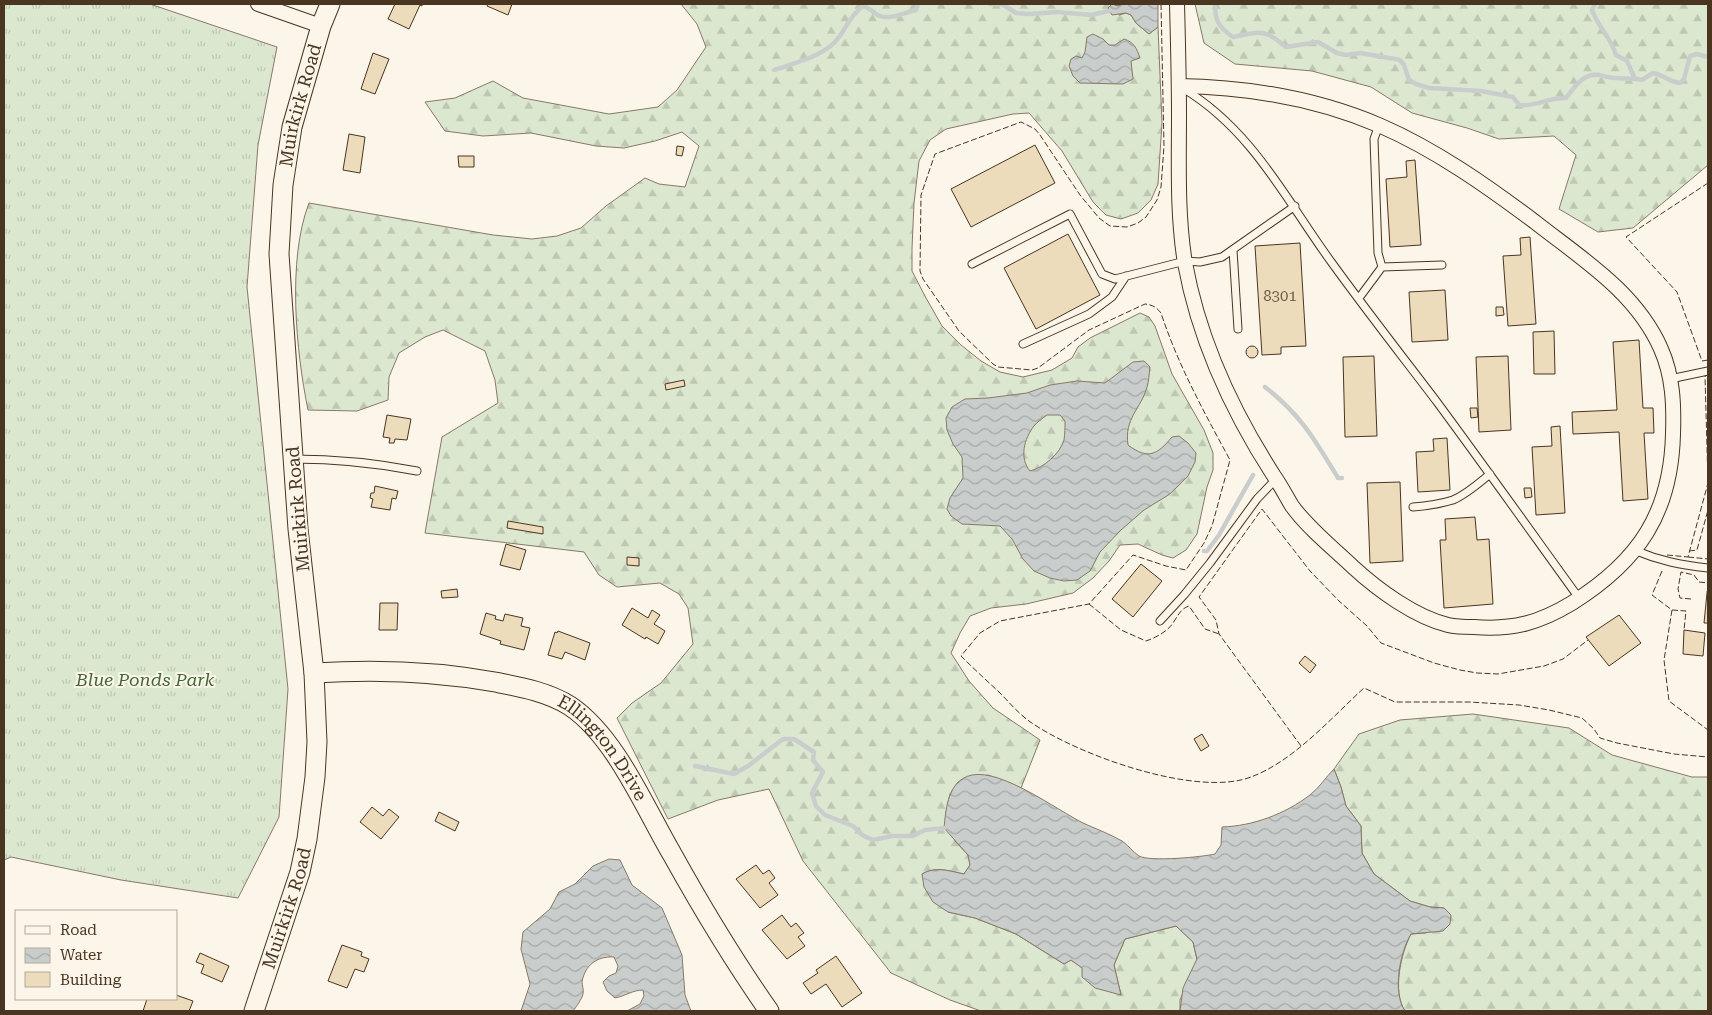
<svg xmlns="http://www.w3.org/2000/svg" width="1712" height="1015" font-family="'Roboto Serif',serif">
  <defs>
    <pattern id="grass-tufts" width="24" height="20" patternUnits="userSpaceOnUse" patternTransform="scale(1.25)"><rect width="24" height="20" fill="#dce7d0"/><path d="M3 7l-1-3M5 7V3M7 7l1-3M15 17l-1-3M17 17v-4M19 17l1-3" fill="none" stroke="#bec7b2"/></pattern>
    <pattern id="forest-firs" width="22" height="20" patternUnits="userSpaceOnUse" patternTransform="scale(1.25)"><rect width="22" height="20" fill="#dce7d0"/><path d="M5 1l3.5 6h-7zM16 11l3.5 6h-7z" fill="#bec7b2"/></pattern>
    <pattern id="water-waves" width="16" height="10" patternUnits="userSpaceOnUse" patternTransform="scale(1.25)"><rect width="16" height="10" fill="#c9cecd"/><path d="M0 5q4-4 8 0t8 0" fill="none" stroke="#a5a8a6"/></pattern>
  </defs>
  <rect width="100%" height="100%" fill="#fbf6e9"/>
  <path fill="url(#grass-tufts)" stroke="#887966" d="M4,4H150L277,47L258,145L247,287L288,689L279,817L238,898L121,880L11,857L4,860Z"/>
  <path fill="url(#forest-firs)" stroke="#887966" d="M681,4H1122L1118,6L1112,4L1119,15L1126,13L1131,15L1136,23L1149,34L1158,27L1162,123L1158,184L1151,200L1138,213L1121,219L1106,215L1093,202L1062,151L1029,113L1013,114L946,129L930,140L919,161L914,203L912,248V271L926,298L942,326L961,345L981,361L1000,372L1023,377L1052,370L1072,358L1078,347L1090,338L1140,313L1149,317L1155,326L1172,374L1204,430L1213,453V470L1207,487L1197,534L1186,550L1173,558L1162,555L1138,544L1120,545L1109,561L1093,578L1073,593L1026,604L991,608L970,616L960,633L951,653L969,681L993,708L1040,740L1021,788L988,775L958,782L950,794L946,812L955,841L968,855L970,865L964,874C949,871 936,866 922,874L948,912L975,918L1016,934L1064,964L1071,960L1121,995L1114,965L1125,939L1176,926L1193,942L1197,960L1180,1000V1011H981L950,1000L891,973L803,861L769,789L718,800L668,819L617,718L632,703L661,683L693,644L688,608L679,594L660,583L617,587L599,575L584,552L425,533L442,437L498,403L495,380L485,351L443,330L425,337L399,353L389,377L388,400L357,411L308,410C296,351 287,260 309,203L493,235L532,239L557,236L581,228L606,206L645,178L659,184L685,187L699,146L682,132L655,141L624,148L596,146L531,133L483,136L445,131L425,102L455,98L493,81L523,98L609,114L658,107L677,90L706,47L697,24Z
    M1195,4H1708V165L1633,228L1598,232L1559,209L1576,155L1554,136L1499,139L1467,128L1412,113L1371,87L1312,71L1235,64L1204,43Z
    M1473,714L1569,728L1612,755L1692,777H1708V1011H1405C1392,992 1401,953 1411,934L1426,933L1444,908L1430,907L1410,901L1374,874L1362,853L1361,826L1346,806L1341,787L1334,769L1359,734L1400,720Z"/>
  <path fill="url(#water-waves)" stroke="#887966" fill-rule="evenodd" d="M1112,4L1118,6L1122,4H1158V27L1149,34L1136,23L1131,15L1126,13L1112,15L1108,8Z
    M1093,34L1103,39L1109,45H1115L1124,39C1134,42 1137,49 1140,58L1131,61L1133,79L1123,84L1080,83L1073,76L1069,66L1071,59L1076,56L1082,58L1085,52L1087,37Z
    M1144,361L1150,367C1149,374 1149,381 1147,387C1141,409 1124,418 1128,445C1148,460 1157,455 1172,437L1179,436L1188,443L1196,453L1195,462L1188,476L1170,494L1144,510L1121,530L1100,552L1090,571L1077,580L1064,581L1050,578L1034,571L1023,559L1012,539L1000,526L962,524L951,516L947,509L950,498L963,478L962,457L953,444L947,430L946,418L952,407L965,399L988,398L1027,393L1050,385L1077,381L1105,383L1133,362ZM1047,415H1060L1065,421C1065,427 1065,434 1064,440C1060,454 1043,468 1030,471C1019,458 1024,439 1034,426C1037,422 1043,418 1047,415Z
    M1334,769L1341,787L1346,806L1361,826L1362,853L1374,874L1410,901L1430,907L1444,908L1451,915L1450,924L1443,931L1411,934C1400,952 1392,992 1405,1011H1180L1183,988L1197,959L1193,942L1176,926L1125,939L1114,965L1121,995L1095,988L1082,977V968L1071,960L1064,964L1016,934L975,918L948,912L933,902L924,887L922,874C936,866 949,871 964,874L970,865L968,855L944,828C946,808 948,780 972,775C1002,769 1057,810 1083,823C1096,829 1110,834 1122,841C1128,845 1133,852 1139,856C1150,862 1202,857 1215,854L1221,845L1222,827C1253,826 1285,814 1310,795C1319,788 1326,777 1334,769Z
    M609,859L620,860L632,885L662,908L682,955L685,995L691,1011H627L640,1004L644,996L643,990C633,990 625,996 615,998L607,991L603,982L609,976L616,973L618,966L614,957C597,956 585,965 582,982C582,985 584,990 583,994C582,999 576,1007 573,1011H521L530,984L521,949L523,932L550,909L559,892L575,884L593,866Z"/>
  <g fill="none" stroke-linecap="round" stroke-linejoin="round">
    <path stroke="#c9cecd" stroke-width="4.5" d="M990,4H1002L1016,13L1029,14L1057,12L1091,15L1109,11
      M1215,4C1215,20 1218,27 1233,37C1245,35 1257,30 1269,35C1275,38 1281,43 1286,47L1318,42L1337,53L1346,55L1360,53L1395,59L1400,60L1404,65L1409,80L1416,84L1429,88L1481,91L1513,97L1519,105C1536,107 1549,97 1566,98C1574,88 1583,72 1599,75C1604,76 1609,78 1615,78C1624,79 1632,78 1642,80L1653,73C1664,75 1670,82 1680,83L1684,79L1690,56L1697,54L1708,57
      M1595,4L1592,10C1598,27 1611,38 1616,55L1627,61L1635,79
      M774,70C794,63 826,56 839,37C847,26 851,15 863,6C871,8 874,14 880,16C890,20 906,12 916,10L918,4
      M1265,387C1301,415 1315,440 1338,478H1342
      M1204,551H1207L1219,535L1253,475
      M695,766L734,774L748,766L783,739H794L814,752L813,760L823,772L812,793L816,806L825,815L853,826L862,835L873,840L892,836H913L925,830L944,828"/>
  </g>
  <path fill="#ecdcbc" stroke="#4a3520" d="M395,4H422V6L420,5L409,29L388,19Z
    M488,4H512L508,15L487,6Z
    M373,53L389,59L375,94L361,89Z
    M349,134L365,137L360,173L343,170Z
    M1035,145L1055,183L971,227L951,189Z
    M677,146L684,147L682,156L676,155Z
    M458,156H474V167H459Z
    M1415,160L1421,245L1390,247L1386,179L1407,177L1406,161Z
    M1068,234L1100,295L1036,329L1004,268Z
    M1530,237L1536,324L1508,326L1503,256L1521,255L1520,238Z
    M1300,243L1306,346L1281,347V354L1262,355L1255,246Z
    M1445,290L1448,340L1412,342L1409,292Z
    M1496,307H1503L1504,315L1496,316Z
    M1554,331L1555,374H1534L1533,332Z
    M1639,340L1643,408H1653L1654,433H1644L1648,499L1623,501L1619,432L1573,434L1572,412L1617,410L1613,342Z
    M1246 352a6 6 0 1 1 12 0a6 6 0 1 1-12 0Z
    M1374,356L1377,436L1345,437L1343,357Z
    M1508,356L1511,430L1479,432L1476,357Z
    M684,380L685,386L666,390L665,384Z
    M1470,408H1477L1478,417L1471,418Z
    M387,415L411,419L407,440L395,439L394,443H389L390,438L383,437Z
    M1560,426L1565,513L1536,515L1532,447L1552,446L1551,427Z
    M1447,438L1450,490L1418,492L1416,452L1434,451L1433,439Z
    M1400,482L1403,561L1370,563L1367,483Z
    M375,486L398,491L396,499L392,498L390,510L371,507L373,499L370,498L371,493H374Z
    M1524,488H1531L1532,497L1525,498Z
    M1475,517L1477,540L1489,539L1493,604L1444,608L1440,540H1446L1445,519Z
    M508,521L543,527V534L507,528Z
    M506,544L526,550L520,570L500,565Z
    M627,557L639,558V566L627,565Z
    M1141,564L1162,581L1133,617L1112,599Z
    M457,589L458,597L442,598L441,591Z
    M1707,593H1708V623H1704Z
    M380,603H398L397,630H379Z
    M632,608L648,618L652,610L660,615L654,624L665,631L658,644L646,637L645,639L622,625Z
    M486,613L496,616L495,619L503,621L505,614L523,618L521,626L530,628L524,650L500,644L501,641L480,634Z
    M1619,615L1641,643L1609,666L1586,637Z
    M1684,630L1705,633L1703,656L1683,654Z
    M558,631L590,643L585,660L565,652L562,659L548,655L555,632L557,633Z
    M1305,656L1316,665L1310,673L1299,663Z
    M1202,734L1209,746L1201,751L1194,739Z
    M372,807L383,816L389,809L399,817L381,839L360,822Z
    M439,812L459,822L455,831L435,821Z
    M756,865L763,874L769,870L775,878L769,883L778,895L760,908L736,879Z
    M782,915L791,927L796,923L804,933L798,937L805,946L787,959L762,930Z
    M342,945L362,952L361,956L369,959L364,972L355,969L347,988L328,981Z
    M200,953L229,966L222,982L201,973L204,965L196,962Z
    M836,956L862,993L842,1007L826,984L811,994L803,983L818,973L816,970Z
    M176,995L193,1001L189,1011H143L147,999H176Z"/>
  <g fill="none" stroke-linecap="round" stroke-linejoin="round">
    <g stroke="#4a3520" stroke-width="9">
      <path id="lane" d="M1184,89C1253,131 1286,200 1332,263C1366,310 1402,356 1437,402C1485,467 1532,533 1579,598
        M1379,125L1374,139L1378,253L1382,267
        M1233,250L1238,329
        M972,264L1070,214L1102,274L1115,279L1185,261L1200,262L1222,257L1295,206
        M1359,298L1382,267L1442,265
        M1023,344L1089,314L1112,297L1126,276
        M1670,379L1708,371
        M293,459C336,459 376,463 417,471
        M1413,507C1427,506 1440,504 1453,500C1467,494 1479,483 1490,474
        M1634,550C1660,561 1681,565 1708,568
        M1160,621L1184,595L1210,563L1257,499L1276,479"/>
    </g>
    <g stroke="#4a3520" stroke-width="16">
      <path id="street" d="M258,4L321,26
        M1177,4C1178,41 1179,79 1179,116C1179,164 1177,215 1185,263C1199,340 1232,411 1274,476C1281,486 1286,496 1292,506C1309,529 1333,548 1353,567C1378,590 1415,617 1448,625C1456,627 1466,627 1474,627C1513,630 1539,623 1572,603C1639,561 1671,513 1673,434C1674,405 1673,376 1661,349C1636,292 1582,259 1535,222C1487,186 1436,150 1381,126C1318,99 1247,87 1179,86"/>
    </g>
    <g stroke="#4a3520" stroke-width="21">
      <g id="secondary">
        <path id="s1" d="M314,673C375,669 435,671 495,682C520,687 548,692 570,706C615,736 645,808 672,854C702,908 734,961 769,1011"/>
        <path id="s2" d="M254,1011L300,872L307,839L315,777L317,742L314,673L298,529L279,254L283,185L292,127L321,26L330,4"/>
      </g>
    </g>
    <use href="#lane" stroke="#fbf6e9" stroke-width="7"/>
    <use href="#street" stroke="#fbf6e9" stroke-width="14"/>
    <use href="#secondary" stroke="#fbf6e9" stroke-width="19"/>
    <path stroke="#4a3520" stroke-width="1" stroke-dasharray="6 2.5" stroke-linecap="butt" d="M1161,4L1164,146L1161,187L1157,200L1146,217L1138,223L1127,227L1110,226L1099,218L1080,195L1040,135L1035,129L1021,122L935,154L921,195L920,271L923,279L959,331L993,364L998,367L1032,370L1038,368L1089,330L1145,304C1153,305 1156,307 1161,313C1178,365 1204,412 1230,460L1212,526L1204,543L1186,570L1166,566L1133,555L1089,604L1000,621L980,633L961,656C973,668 986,680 999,692C1009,702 1018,713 1029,721C1075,754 1196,798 1251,777C1294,761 1331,718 1364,688L1395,702H1469L1519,705L1549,710L1582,718L1594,729L1600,738L1617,743L1674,754L1708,757
      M1708,183L1626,237L1677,292L1702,361L1708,360
      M1689,551L1697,550L1708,510
      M1667,555L1688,557L1708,483L1705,376L1708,375
      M1688,557L1708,559
      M1662,571L1652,595L1672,610L1664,660L1669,701L1708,730
      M1691,599L1680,598L1678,589L1681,572L1694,575L1699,582L1708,583L1707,593
      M1089,604L1121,630L1146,641C1155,638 1167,632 1173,623C1178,616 1180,609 1189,606L1205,629L1219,634
      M1672,610L1686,611L1684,630
      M1301,746L1219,634L1216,620L1199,597L1262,509L1310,571L1339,601L1367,626L1381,643L1434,663L1460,670L1477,673L1498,674L1544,666L1563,659L1588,640"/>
  </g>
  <g text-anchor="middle" stroke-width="4" stroke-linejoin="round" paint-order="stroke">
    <g font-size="15" fill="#725f47">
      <text x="1280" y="301">8301</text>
    </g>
    <g font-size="18" fill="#4a3520" stroke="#fbf6e9">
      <text dy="6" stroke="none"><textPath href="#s2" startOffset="918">Muirkirk Road</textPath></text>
      <text transform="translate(298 509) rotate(-95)" y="6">Muirkirk Road</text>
      <text dy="6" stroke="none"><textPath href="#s1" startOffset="314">Ellington Drive</textPath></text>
      <text dy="6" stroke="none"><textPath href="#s2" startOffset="108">Muirkirk Road</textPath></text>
    </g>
    <g font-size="18" font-style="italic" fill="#436837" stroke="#fbf6e9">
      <text x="145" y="686">Blue Ponds Park</text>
    </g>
  </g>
  <rect width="1712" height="1015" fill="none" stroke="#4a3520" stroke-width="10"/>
  <rect x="15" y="910" width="162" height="90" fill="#fbf6e9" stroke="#b4a999"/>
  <rect x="25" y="926" width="25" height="8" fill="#fbf6e9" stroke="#b4a999"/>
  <text x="60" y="935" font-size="15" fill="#4a3520">Road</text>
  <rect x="25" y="948" width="25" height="15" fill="url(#water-waves)" stroke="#b4a999"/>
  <text x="60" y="960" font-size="15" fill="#4a3520">Water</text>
  <rect x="25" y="972" width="25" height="15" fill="#ecdcbc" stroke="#b4a999"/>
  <text x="60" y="985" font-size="15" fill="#4a3520">Building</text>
</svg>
